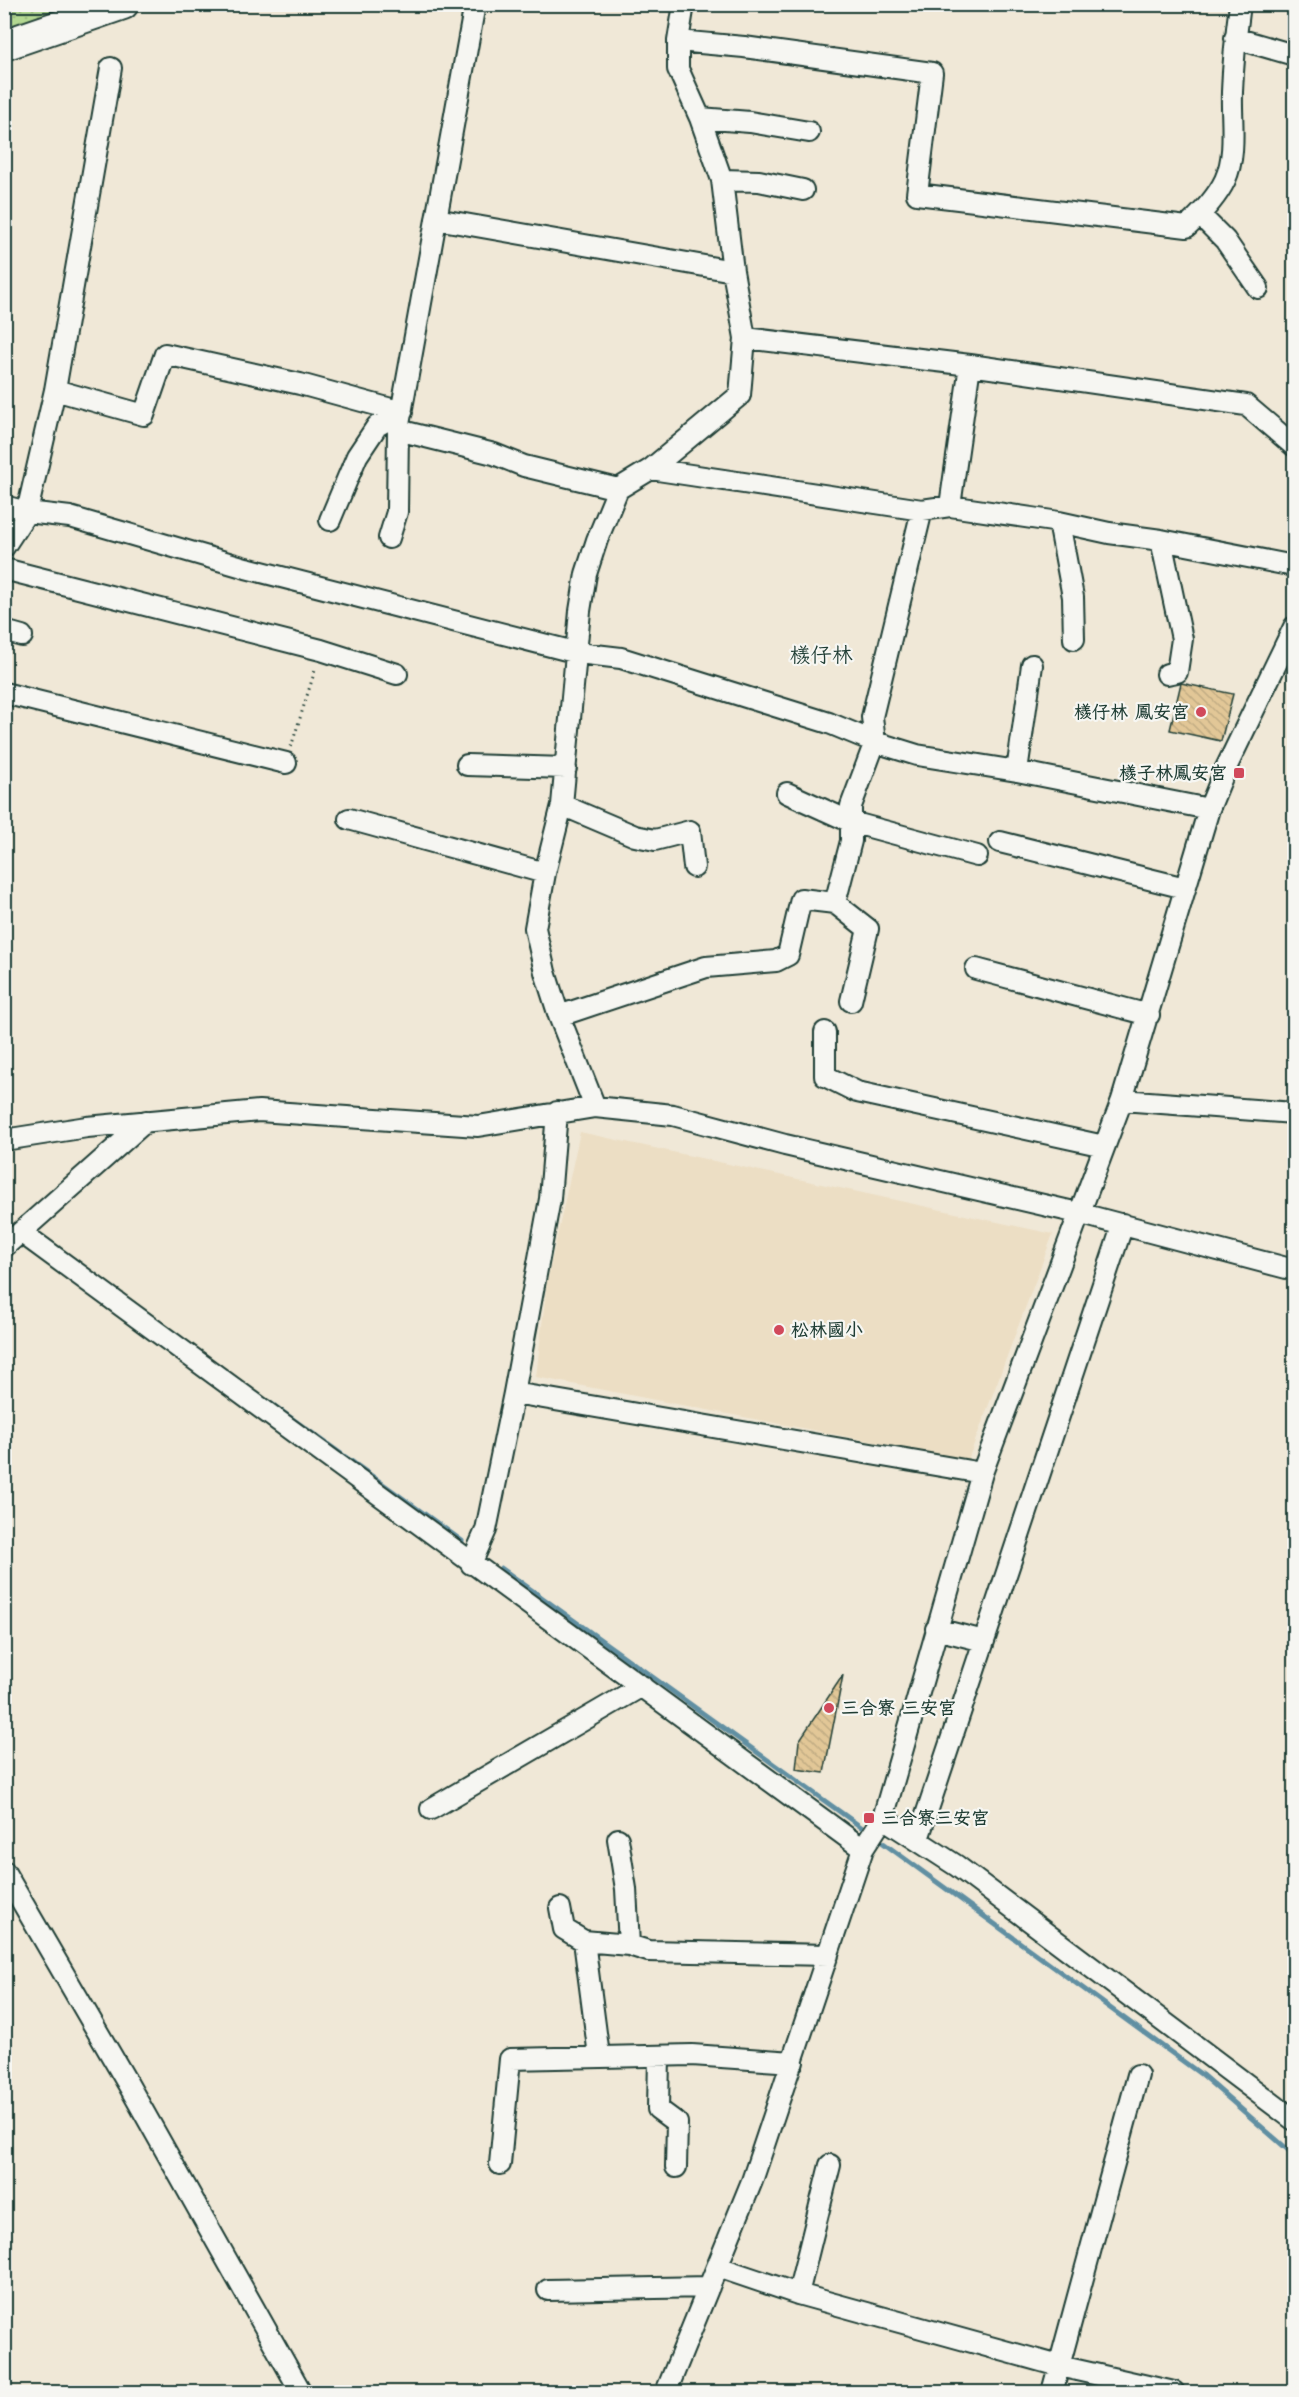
<svg xmlns="http://www.w3.org/2000/svg" width="1299" height="2397" font-family="Kalam,'LXGW WenKai TC',sans-serif">
  <defs>
    <pattern id="grass-dots" width="8" height="8" patternUnits="userSpaceOnUse" patternTransform="scale(1.5)"><rect width="8" height="8" fill="#b3d892"/><path d="M2 2h.1M6 6h.1" fill="none" stroke="#9aba7e" stroke-width="1.8" stroke-linecap="round"/></pattern>
    <pattern id="building-back-hatch" width="6" height="6" patternUnits="userSpaceOnUse" patternTransform="scale(1.5)"><rect width="6" height="6" fill="#e2c797"/><path d="M-1 5l2 2M0 0l6 6M5-1l2 2" fill="none" stroke="#c1ac83"/></pattern>
  </defs>
  <rect width="100%" height="100%" fill="#f0e8d7"/>
  <filter id="ink" filterUnits="userSpaceOnUse"><feTurbulence type="fractalNoise" baseFrequency=".0167" numOctaves="2"/><feDisplacementMap in="SourceGraphic" scale="12" xChannelSelector="R" yChannelSelector="G"/><feConvolveMatrix kernelMatrix="1 2 1 2 8 2 1 2 1" color-interpolation-filters="sRGB"/></filter>
  <g filter="url(#ink)">
    <path fill="#ecdec4" d="M580,1132L1053,1234L968,1460L536,1377L547,1282Z"/>
    <path fill="url(#grass-dots)" stroke="#698a63" stroke-width="1.5" d="M5,4L141,5L5,52Z"/>
    <g fill="none" stroke-linecap="round" stroke-linejoin="round">
      <path stroke="#618fa2" stroke-width="5" d="M269,1402L462,1541
        M501,1568L868,1832
        M875,1837L1202,2075L1294,2155"/>
    </g>
    <path fill="url(#building-back-hatch)" stroke="#1f3d34" stroke-width="1.5" d="M1181,683L1233,694L1221,741L1170,730Z
      M843,1675L824,1773L796,1769L799,1741Z"/>
    <g fill="none" stroke-linecap="round" stroke-linejoin="round">
      <g stroke="#1f3d34" stroke-width="24">
        <path id="minor" d="M475,4L398,430L494,454L524,466L618,489
          M1235,38L1294,55
          M678,41L744,47L932,73L917,194L1187,227C1201,214 1217,197 1225,180C1237,154 1231,120 1232,92C1233,63 1236,34 1240,4
          M700,118L750,122L809,132
          M722,180L759,181L803,190
          M1200,215L1225,240L1258,288
          M436,219L733,271
          M745,338L970,365L1246,405L1294,446
          M55,390L144,415L165,354L300,384L402,412L377,426L357,456L330,520
          M651,469L922,510L950,506L1059,522L1109,533L1161,540L1294,566
          M4,506L27,512L70,517L246,568L578,653L621,658L829,723L875,742L917,755L1017,771L1209,809
          M950,506L970,365
          M1059,522L1073,597L1074,639
          M389,538L397,512L398,430
          M1161,540L1182,639L1177,672L1167,674
          M4,547L27,512L55,390L111,68
          M4,569L321,650L397,674
          M4,631L22,636
          M4,693L286,763
          M467,765L566,768
          M1017,771L1032,665
          M787,793L851,822L977,856
          M562,805L635,836L655,840L690,831L694,867
          M349,819L545,873
          M1000,842L1185,888
          M835,903L868,929L851,1001
          M976,969L1149,1015
          M559,1016L706,967L776,961L788,955L801,899L835,903L851,841V806L875,742L872,717L922,510
          M825,1032V1076L857,1092L1104,1146
          M1122,1100L1294,1113
          M595,1107L559,1016L545,972L535,928L545,873L562,805L580,611L586,574L597,540L618,489L651,469L740,395L745,338L733,271L722,180L700,118L678,69V41L684,4
          M4,1140L87,1127L259,1111L478,1126L595,1107L673,1115L785,1145L1078,1213L1294,1270
          M22,1233L863,1849
          M4,1247L146,1121
          M514,1393L982,1473
          M471,1564L486,1530L514,1393L550,1199L557,1112
          M936,1629L984,1641
          M431,1809L642,1686
          M883,1818L957,1866L1294,2120
          M618,1839L626,1889L629,1945
          M918,1839L1123,1224
          M4,1871L128,2084L301,2392
          M560,1908L564,1929L584,1941L629,1945L648,1951L828,1955
          M584,1941L599,2056
          M659,2056L658,2109L677,2123L676,2167
          M500,2164L510,2059L692,2055L793,2062
          M718,2267L798,2294L1059,2366L1174,2392
          M548,2290L709,2287
          M798,2294L830,2165
          M666,2392L752,2181L863,1849L883,1818L982,1473L1122,1100L1209,809L1225,770L1294,627
          M1052,2392L1138,2075"/>
      </g>
      <g stroke="#1f3d34" stroke-width="34">
        <path id="highway" d="M4,45L123,4"/>
      </g>
      <path stroke="#1f3d34" stroke-width="3" stroke-dasharray="1.5 4.5" stroke-linecap="butt" d="M291,747L316,667"/>
      <use href="#minor" stroke="#f6f6f2" stroke-width="20"/>
      <use href="#highway" stroke="#f6f6f2" stroke-width="30"/>
    </g>
  </g>
  <g fill="#d1495b" stroke="#f6f6f2" stroke-width="2">
    <circle cx="1201" cy="712" r="6"/>
    <rect x="1233" y="767" width="12" height="12" rx="3"/>
    <circle cx="779" cy="1330" r="6"/>
    <circle cx="829" cy="1708" r="6"/>
    <rect x="863" y="1812" width="12" height="12" rx="3"/>
  </g>
  <g text-anchor="middle" stroke-width="4.5" stroke-linejoin="round" paint-order="stroke">
    <g font-size="18" font-weight="bold" fill="#1f3d34" stroke="#f6f6f2" text-anchor="start">
      <text x="1189" y="718" text-anchor="end">檨仔林 鳳安宮</text>
      <text x="1227" y="779" text-anchor="end">檨子林鳳安宮</text>
      <text x="791" y="1336">松林國小</text>
      <text x="841" y="1714">三合寮 三安宮</text>
      <text x="881" y="1824">三合寮三安宮</text>
    </g>
    <g font-size="21" fill="#1f3d34" stroke="#f6f6f2">
      <text x="821" y="662">檨仔林</text>
    </g>
  </g>
  <rect width="1299" height="2397" fill="none" stroke="#f6f6f2" stroke-width="24"/>
  <rect x="12" y="12" width="1275" height="2373" fill="none" stroke="#1f3d34" stroke-width="2" filter="url(#ink)"/>
</svg>
